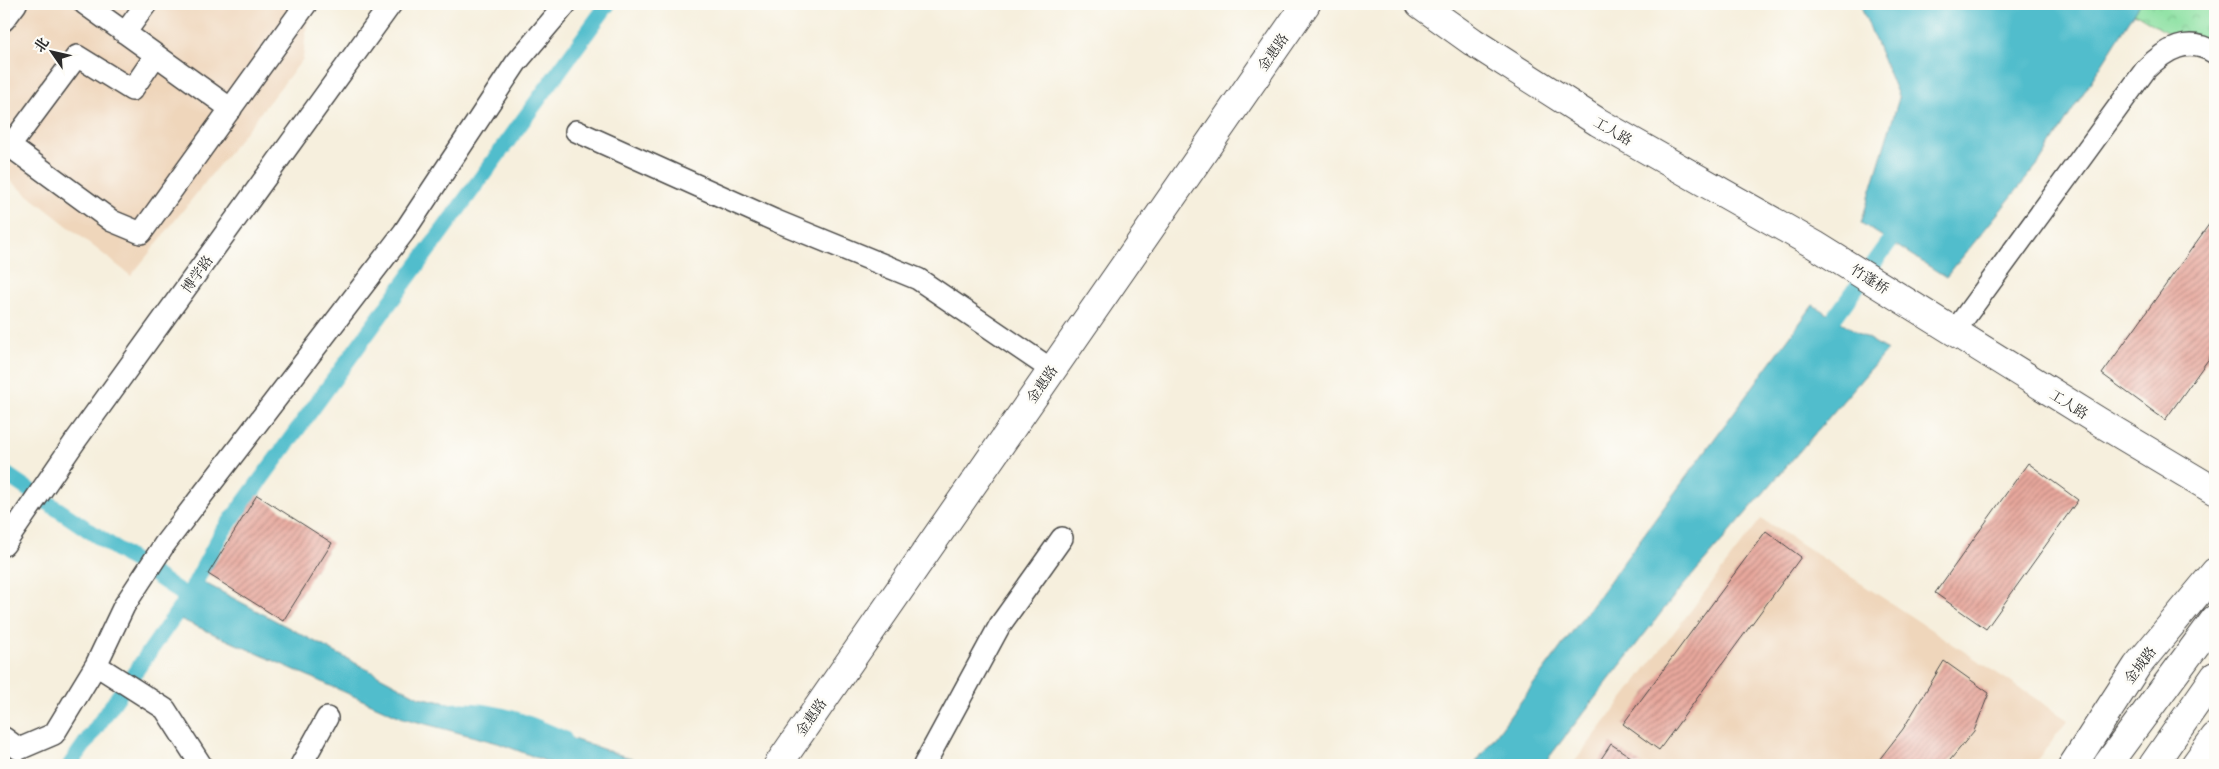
<svg xmlns="http://www.w3.org/2000/svg" width="2219" height="769" font-family="'IM FELL Great Primer','Noto Serif SC',serif">
  <defs>
    <pattern id="park-crowns" width="20" height="18" patternUnits="userSpaceOnUse" patternTransform="scale(1.25)"><rect width="20" height="18" fill="#8de1a3"/><path d="M2 6a3 3 0 1 1 6 0M12 15a3 3 0 1 1 6 0" fill="none" stroke="#7ac18c"/></pattern>
    <pattern id="building-hatch" width="6" height="6" patternUnits="userSpaceOnUse" patternTransform="scale(1.25)"><rect width="6" height="6" fill="#e7a79c"/><path d="M-1 1l2-2M0 6l6-6M5 7l2-2" fill="none" stroke="#bb887f"/></pattern>
  </defs>
  <rect width="100%" height="100%" fill="#fdfcf7"/>
  <filter id="ink" filterUnits="userSpaceOnUse"><feTurbulence type="fractalNoise" baseFrequency=".02" numOctaves="2"/><feDisplacementMap in="SourceGraphic" scale="10" xChannelSelector="R" yChannelSelector="G"/><feConvolveMatrix kernelMatrix="1 2 1 2 8 2 1 2 1" color-interpolation-filters="sRGB"/></filter>
  <filter id="wash" filterUnits="userSpaceOnUse"><feTurbulence type="fractalNoise" baseFrequency=".0096" numOctaves="4" result="noise"/><feDisplacementMap in="SourceGraphic" scale="20" xChannelSelector="R" yChannelSelector="G"/><feGaussianBlur stdDeviation="1.12" result="paint"/><feColorMatrix in="noise" values="0 0 0 0 0 0 0 0 0 0 0 0 0 0 0 0 0 1.4 0 .05"/><feComposite in="paint" operator="in"/></filter>
  <g filter="url(#wash)">
    <rect width="100%" height="100%" fill="#f6efdd"/>
    <path fill="#efd6bb" d="M4,4H321L307,23L303,59L131,276L4,176Z
      M1761,519L1780,530L2068,720L2033,765H1572Z"/>
    <path fill="url(#park-crowns)" stroke="#5c8667" d="M2140,4H2215V62L2133,12Z"/>
    <path fill="#51bdcc" stroke="#3e747c" d="M1860,4H2140L2039,163L1946,277L1861,223L1899,98Z
      M1813,305L1887,350L1671,600L1543,765H1474Z
      M203,582L419,697L472,708L576,740L650,765H556L498,743L403,718L180,619Z"/>
    <g fill="none" stroke-linecap="round" stroke-linejoin="round">
      <path stroke="#51bdcc" stroke-width="16" d="M1822,335L1903,223
        M4,473L195,602
        M451,711C490,707 529,723 564,739
        M70,765L187,598L221,534L608,4"/>
    </g>
    <g id="blocks">
      <path fill="url(#building-hatch)" d="M2215,216V350L2165,420L2102,374Z
        M2028,463L2078,500L1986,629L1935,593Z
        M257,495L332,543L283,621L208,574Z
        M1766,531L1801,557L1659,750L1623,724Z
        M1944,661L1989,693L1974,731L1946,765H1875L1903,729Z
        M1611,744L1643,765H1597Z"/>
    </g>
  </g>
  <g filter="url(#ink)">
    <use href="#blocks" fill-opacity="0" stroke="#494846" stroke-width="1"/>
    <g fill="none" stroke-linecap="round" stroke-linejoin="round">
      <g stroke="#494846" stroke-width="24">
        <path id="minor" d="M85,4L231,109
          M4,20L16,4
          M125,33L146,4
          M576,131L774,220L918,279L1052,370
          M4,142L112,221L141,233L306,4
          M10,146L77,56L132,90L156,55
          M1954,332L2146,69C2166,49 2188,36 2215,53
          M4,545L76,440L391,4
          M96,665L165,709L201,765
          M4,738L19,749L54,734L96,665L124,606L164,545L404,232L516,63L566,4
          M301,765L327,718
          M924,765L1000,625L1062,538"/>
      </g>
      <g stroke="#494846" stroke-width="30">
        <path id="major" d="M1420,4L1473,42L1598,122L1815,245L2098,421L2215,491
          M778,765L1306,4
          M2073,765L2137,666L2215,572
          M2107,765L2215,619
          M2153,765L2215,676
          M2195,765L2215,737"/>
      </g>
      <use href="#minor" stroke="#fff" stroke-width="21"/>
      <use href="#major" stroke="#fff" stroke-width="28"/>
    </g>
  </g>
  <g text-anchor="middle" stroke-width="5" stroke-linejoin="round" paint-order="stroke">
    <g font-size="14" fill="#2b2b2b" stroke="#fdfcf7">
      <text transform="translate(1273 52) rotate(-55)" y="5">金惠路</text>
      <text transform="translate(1613 131) rotate(30)" y="5">工人路</text>
      <text transform="translate(197 274) rotate(-54)" y="5">博学路</text>
      <text transform="translate(1870 279) rotate(32)" y="5">竹蓬桥</text>
      <text transform="translate(1042 384) rotate(-55)" y="5">金惠路</text>
      <text transform="translate(2069 404) rotate(32)" y="5">工人路</text>
      <text transform="translate(2140 665) rotate(-53)" y="5">金城路</text>
      <text transform="translate(811 717) rotate(-55)" y="5">金惠路</text>
    </g>
  </g>
  <rect width="2219" height="769" fill="none" stroke="#fdfcf7" stroke-width="20"/>
  <g transform="translate(52 52) rotate(304)" stroke="#fdfcf7" stroke-width="4" paint-order="stroke">
  <path d="M0-4L9 19L0 12L-9 19Z" fill="#2b2b2b"/>
  <text y="-8" font-size="14" font-weight="bold" text-anchor="middle" fill="#2b2b2b">北</text>
  </g>
</svg>
